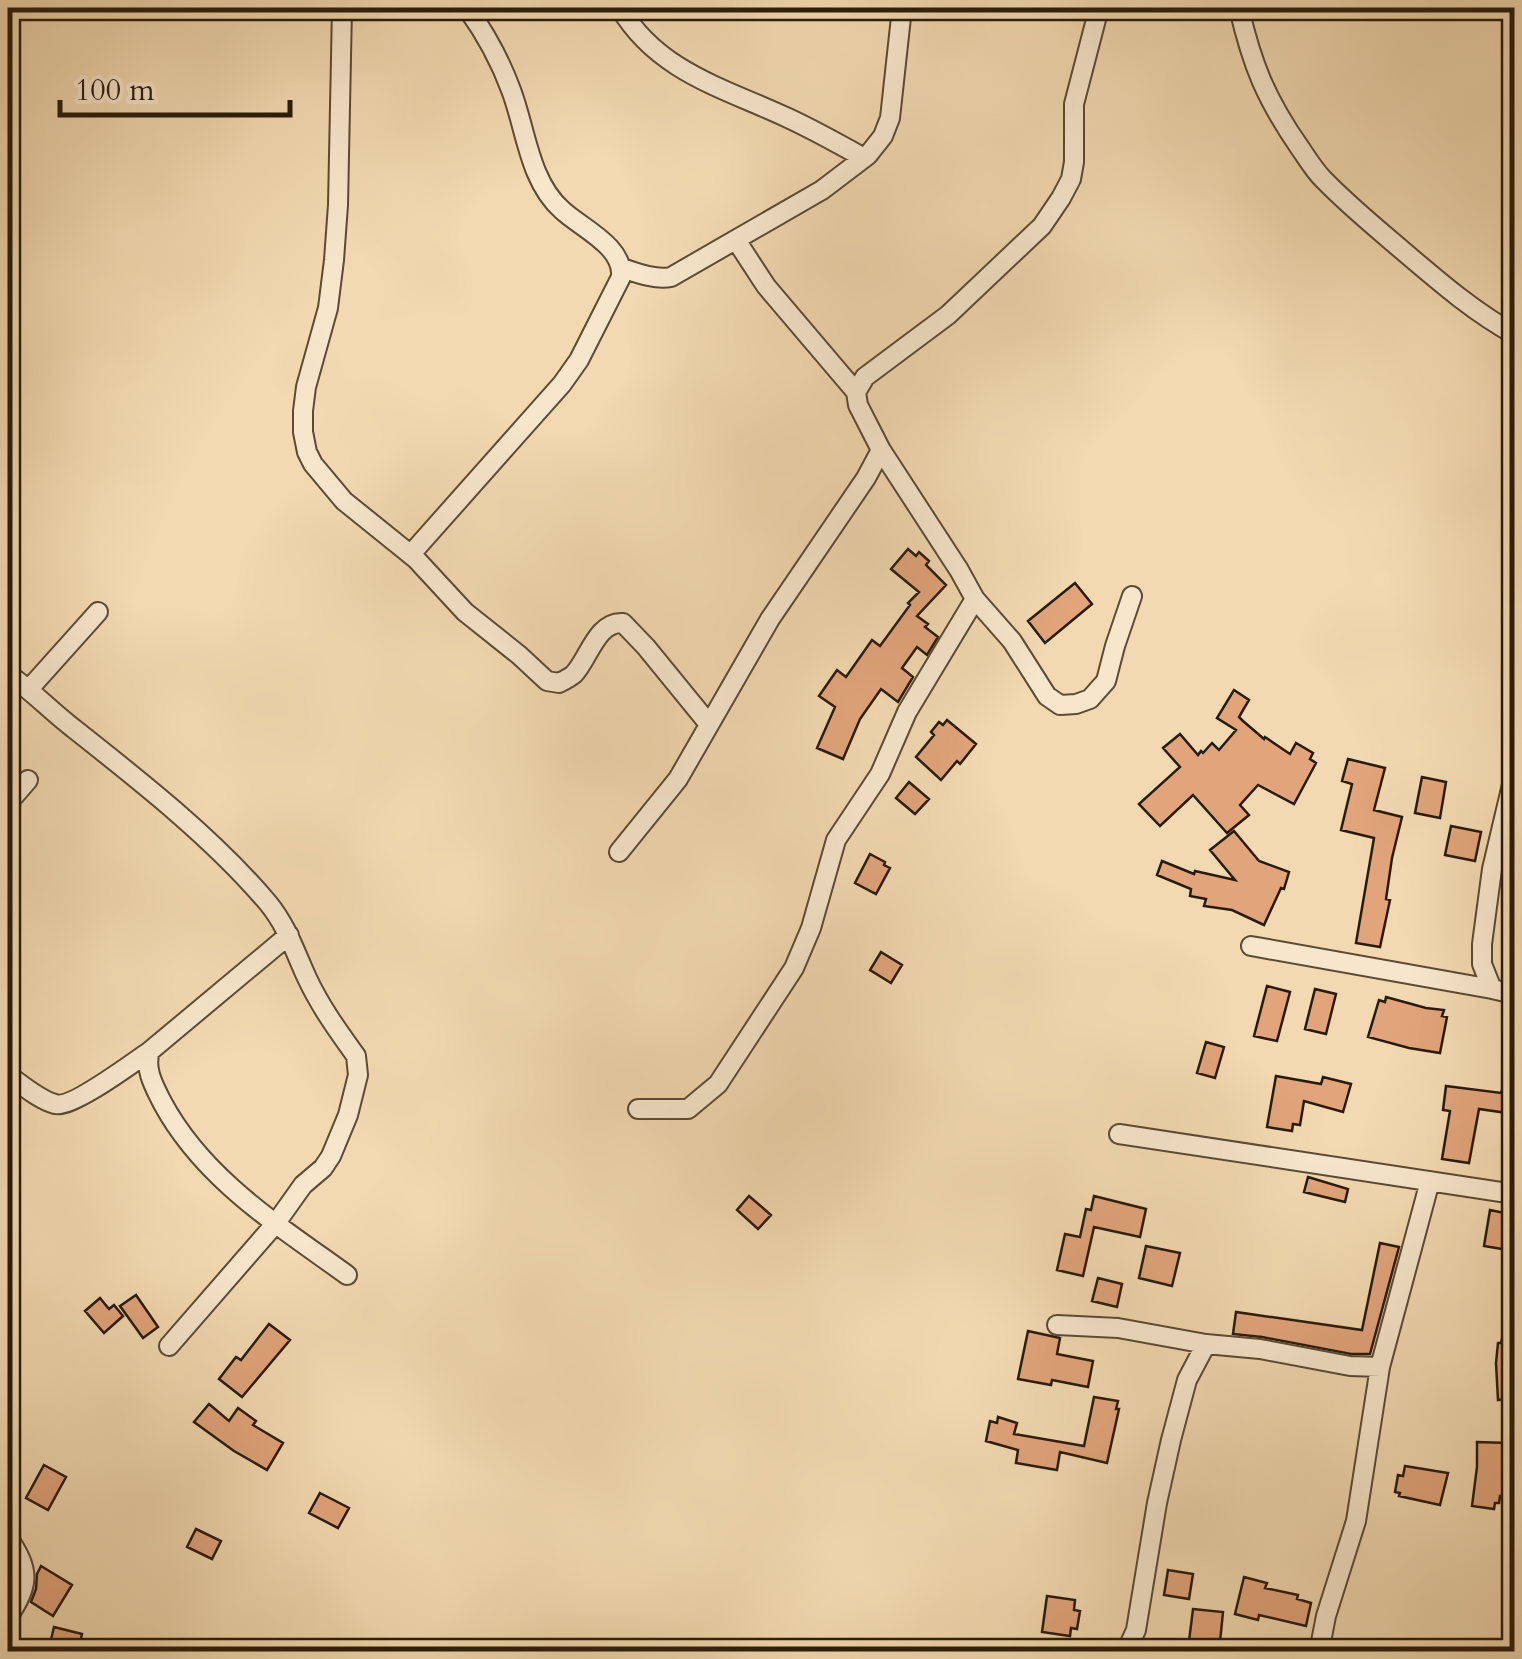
<svg xmlns="http://www.w3.org/2000/svg" width="1522" height="1659" font-family="Cardo,serif">
  <rect width="100%" height="100%" fill="#f2d9b1"/>
  <filter id="stains"><feTurbulence type="fractalNoise" baseFrequency=".002" numOctaves="4"/><feColorMatrix values="0 0 0 0 .2 0 0 0 0 .09 0 0 0 0 .02 0 0 0 .5 -.17"/></filter>
  <radialGradient id="worn" r=".72"><stop offset=".6" stop-color="#630" stop-opacity="0"/><stop offset="1" stop-color="#630" stop-opacity=".3"/></radialGradient>
  <path fill="#e1a47b" stroke="#291b0a" stroke-width="2.5" d="M908,549L916,556L919,552L929,561L926,565L946,585L917,616L928,624L925,627L938,637L927,655L917,647L902,668L913,677L898,702L881,689L860,719L843,759L817,748L835,707L819,696L837,670L846,677L872,640L880,646L910,605L908,603L919,592L891,569Z
    M1075,583L1092,604L1045,643L1028,621Z
    M1234,690L1249,700L1239,717L1243,721L1264,739L1265,737L1290,754L1296,743L1313,753L1310,759L1316,763L1294,804L1258,785L1240,805L1249,815L1227,833L1193,795L1160,826L1139,804L1180,767L1163,748L1180,734L1198,755L1201,751L1203,753L1212,743L1219,750L1236,730L1217,718Z
    M947,720L976,744L960,764L957,761L941,780L916,757L934,735L931,732L939,722L943,725Z
    M1348,759L1385,768L1374,810L1402,817L1392,858L1386,899L1390,900L1380,947L1356,943L1374,838L1341,830L1352,784L1342,781Z
    M1422,777L1446,782L1440,818L1415,813Z
    M909,782L929,799L915,814L896,798Z
    M1451,826L1481,832L1475,861L1445,855Z
    M1234,831L1259,861L1289,872L1284,889L1281,888L1264,925L1232,910L1204,906L1206,899L1190,896L1191,889L1157,875L1162,861L1194,874L1195,871L1235,880L1210,850Z
    M870,854L885,862L884,865L890,868L876,894L855,883Z
    M881,952L902,965L891,983L870,970Z
    M1267,986L1290,992L1277,1041L1254,1036Z
    M1315,989L1336,994L1326,1034L1305,1029Z
    M1386,997L1426,1008L1444,1010L1442,1016L1447,1017L1440,1053L1409,1048L1368,1037L1379,1000L1385,1002Z
    M1206,1042L1224,1047L1215,1078L1197,1073Z
    M1276,1076L1321,1084L1323,1077L1351,1084L1343,1112L1304,1101L1300,1125L1293,1124L1292,1131L1267,1127Z
    M1446,1086L1501,1093L1502,1090L1514,1092V1114L1479,1109L1469,1163L1442,1159L1450,1111L1443,1110Z
    M1308,1177L1348,1189L1345,1202L1304,1192Z
    M749,1196L771,1215L758,1229L737,1210Z
    M1094,1196L1146,1209L1140,1237L1094,1227L1083,1276L1057,1270L1065,1234L1080,1237L1086,1209L1091,1210Z
    M1490,1210L1514,1215L1508,1250L1484,1246Z
    M1380,1243L1399,1247L1370,1354H1351L1262,1337L1233,1334L1236,1312L1362,1330Z
    M1146,1246L1180,1253L1172,1286L1139,1278Z
    M1098,1278L1122,1284L1117,1307L1092,1301Z
    M136,1295L158,1327L143,1338L120,1306Z
    M100,1298L109,1309L114,1305L123,1316L104,1333L85,1311Z
    M1510,1305L1514,1306V1398L1498,1400L1496,1363L1498,1343H1501Z
    M269,1324L290,1340L242,1397L219,1379L236,1357L241,1360Z
    M1028,1331L1060,1338L1057,1354L1093,1361L1088,1387L1052,1380L1051,1385L1018,1379Z
    M1094,1397L1118,1401L1116,1409H1119L1107,1463L1060,1452L1057,1470L1016,1463L1018,1450L986,1441L990,1421L997,1423L998,1417L1017,1423L1014,1434L1084,1446Z
    M209,1404L229,1421L238,1408L256,1421L253,1425L283,1443L267,1470L234,1451L194,1422Z
    M1477,1442L1508,1443L1503,1496H1500L1499,1503H1495L1494,1509L1472,1506L1477,1467Z
    M44,1465L66,1477L48,1510L26,1498Z
    M1405,1466L1448,1473L1440,1505L1399,1496L1400,1493L1395,1492L1398,1475L1403,1476Z
    M320,1493L349,1508L338,1528L309,1513Z
    M196,1529L221,1541L212,1559L187,1547Z
    M41,1566L72,1585L53,1616L31,1602L36,1589L37,1574Z
    M1168,1570L1193,1574L1189,1599L1164,1595Z
    M1244,1577L1267,1583L1265,1588L1298,1595L1297,1599L1311,1603L1306,1626L1259,1615L1258,1620L1235,1614Z
    M1047,1596L1075,1600L1074,1610L1080,1611L1077,1629L1071,1628L1070,1636L1042,1632Z
    M1193,1609L1223,1612L1219,1652L1188,1649Z
    M54,1627L82,1634L78,1652H64L49,1648Z"/>
  <g fill="none" stroke-linecap="round" stroke-linejoin="round">
    <g stroke="#5b4a34" stroke-width="22">
      <path id="minor" d="M342,8L338,205L334,260L328,308L306,387L303,411V432L307,452L313,464L344,501L416,559L465,612L519,655L547,681L559,683C561,682 572,676 574,674C589,658 597,621 623,623L646,647L708,723
        M620,8C658,72 724,88 788,118C814,130 839,144 864,158
        M1239,8C1252,65 1266,99 1300,148C1307,158 1314,170 1323,179C1350,207 1380,231 1409,256C1443,285 1476,313 1514,334
        M736,240L766,286L856,392L858,405L881,450L959,570L975,599L1012,641L1047,696L1060,705L1076,704L1090,699L1106,681L1115,646L1132,596
        M622,268C637,273 655,280 671,277L822,190L868,155L883,136L890,118L902,8
        M856,392L865,377L948,315L1042,226L1061,198L1071,179L1074,162V104L1099,8
        M411,554L562,384L579,360L621,277C624,246 581,228 562,210C529,181 526,129 511,90C500,60 485,33 467,8
        M8,674C31,690 50,710 73,728C139,780 214,839 268,903C287,926 295,952 307,978C320,1006 338,1031 356,1056L358,1075L348,1115L331,1156L323,1168L303,1185L276,1223L169,1346
        M29,689L98,612
        M1514,776L1492,869L1482,944V964L1492,989L1514,994
        M8,803L28,780
        M619,852L678,779L770,619L866,478L881,450
        M289,935L150,1051C144,1069 154,1086 162,1102C203,1179 278,1225 347,1275
        M1251,946L1492,989
        M8,1075C21,1084 39,1100 55,1104C71,1109 134,1062 150,1051
        M638,1109H688L718,1084L794,968L811,928L836,840L880,774L907,712L975,599
        M1119,1134L1514,1194
        M1057,1325L1118,1328L1206,1344L1260,1349L1350,1366L1380,1367
        M8,1538C31,1570 29,1586 8,1617
        M1126,1652L1136,1630L1157,1503L1171,1440L1187,1380L1206,1344
        M1319,1652L1326,1616L1356,1521L1380,1367L1430,1181"/>
    </g>
    <use href="#minor" stroke="#f7e6cc" stroke-width="18"/>
  </g>
  <rect width="1522" height="1659" fill="none" stroke="#f2d9b1" stroke-width="40"/>
  <rect x="10" y="10" width="1502" height="1639" fill="none" stroke="#291b0a" stroke-width="5"/>
  <rect x="20" y="20" width="1482" height="1619" fill="none" stroke="#291b0a" stroke-width="2.5"/>
  <path d="M60 100v15h230v-15" fill="none" stroke="#291b0a" stroke-width="5"/>
  <text x="75" y="100" font-size="30" fill="#291b0a" stroke="#f7e6cc" stroke-width="8" paint-order="stroke">100 m</text>
  <rect width="100%" height="100%" filter="url(#stains)"/>
  <rect width="100%" height="100%" fill="url(#worn)"/>
</svg>
